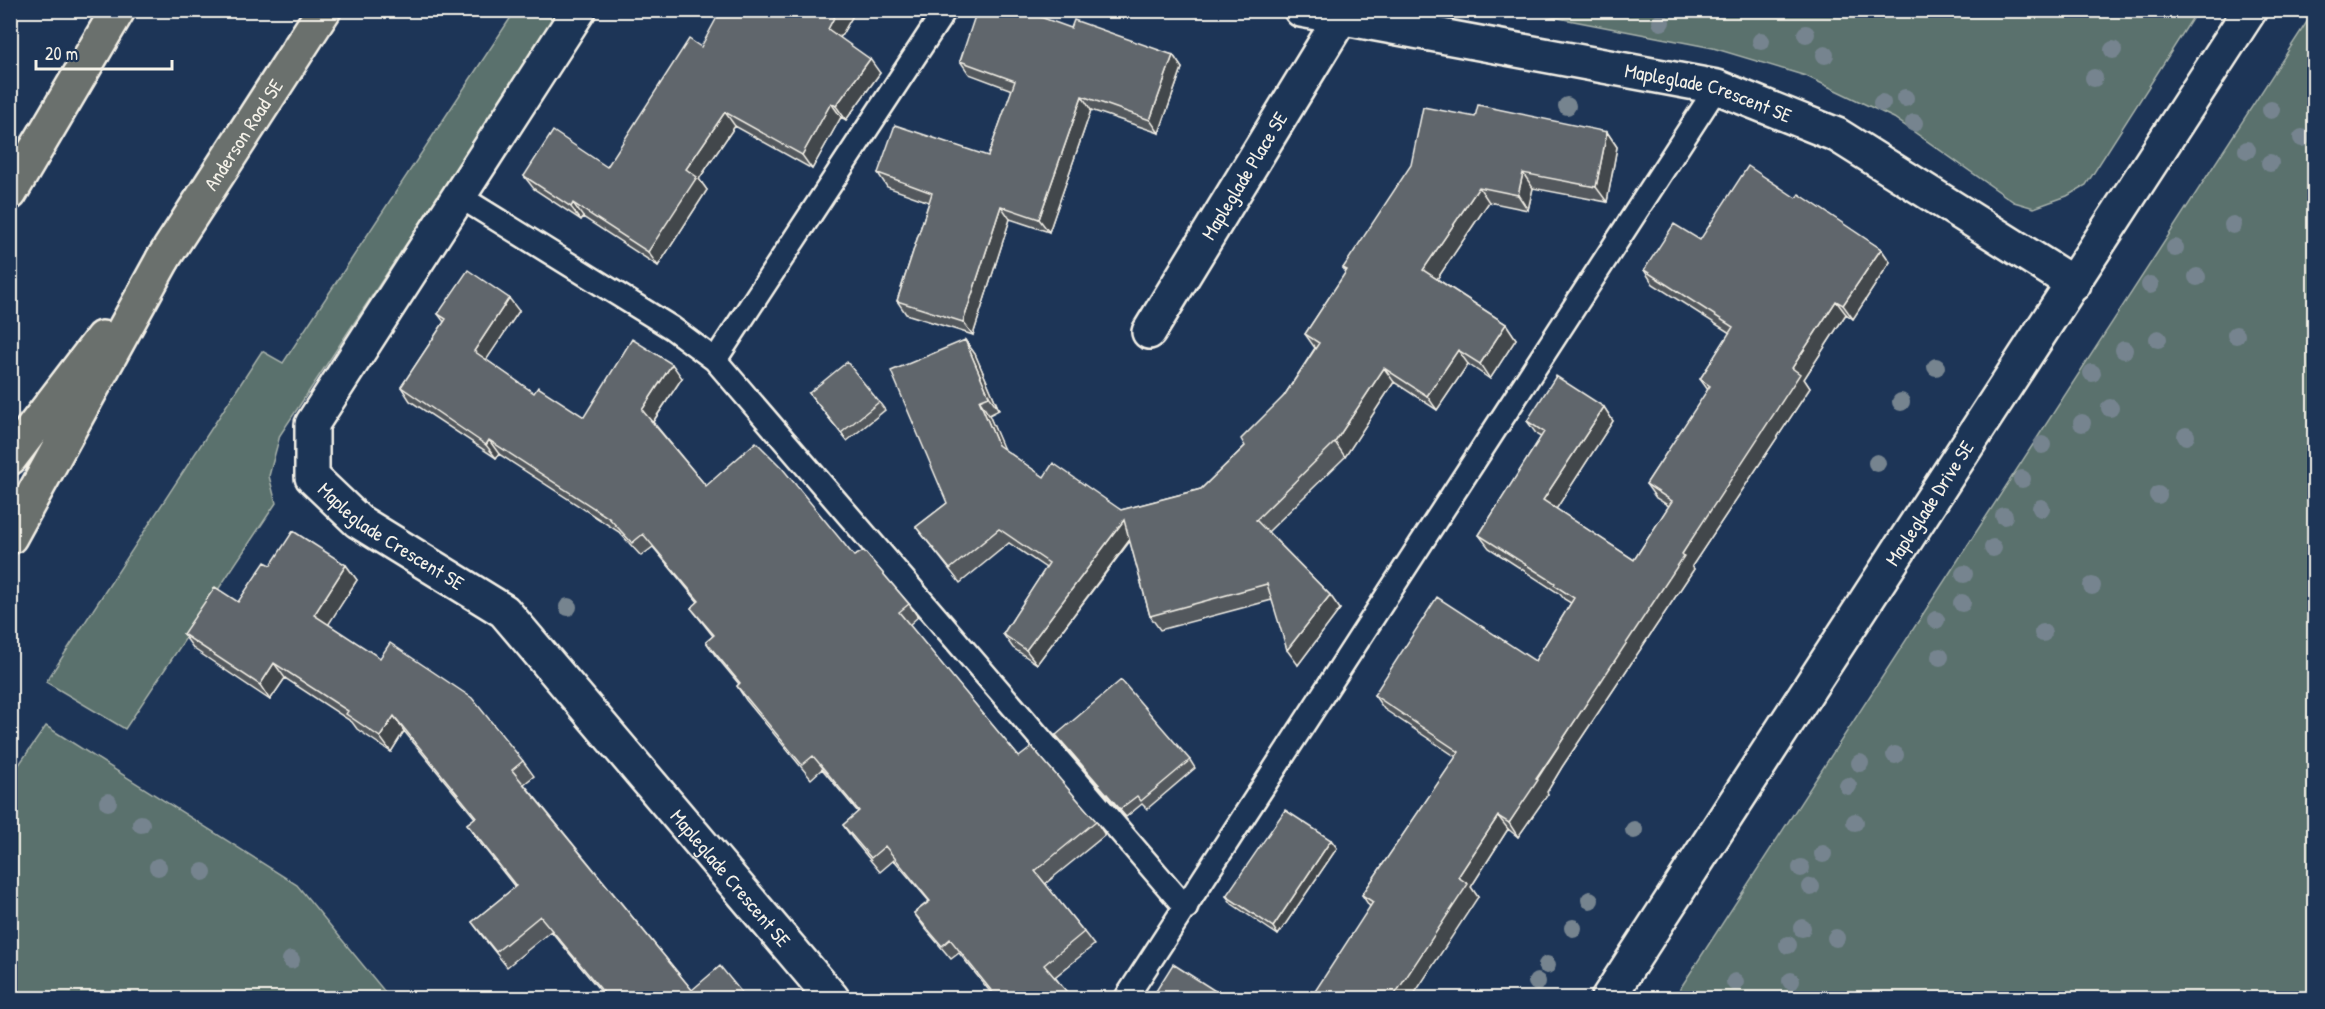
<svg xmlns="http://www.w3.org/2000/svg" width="2325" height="1009" font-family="'Patrick Hand',sans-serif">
  <rect width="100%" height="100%" fill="#1d3557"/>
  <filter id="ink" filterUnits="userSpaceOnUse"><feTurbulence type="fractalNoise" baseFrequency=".0167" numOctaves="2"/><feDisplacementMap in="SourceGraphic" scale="12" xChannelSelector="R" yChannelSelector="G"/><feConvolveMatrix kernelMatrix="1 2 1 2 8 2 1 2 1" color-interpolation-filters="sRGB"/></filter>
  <g filter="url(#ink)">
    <path fill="#5a716d" stroke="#a7b1aa" stroke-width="1.5" d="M515,11H560L280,435L269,476L276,503L125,729L46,682L262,351L283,363Z
      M1522,11H2197L2086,185L2067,196L2034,208L2014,202L1894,118L1806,76L1713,48Z
      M2314,11V998H1674Z
      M46,726L297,885L390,998H11V776Z"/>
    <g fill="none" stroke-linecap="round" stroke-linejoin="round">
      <g stroke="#f4f1e8" stroke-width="27">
        <path id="service" d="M459,196L672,328L715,360L1186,908
          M715,360L945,10
          M1126,998L1717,87"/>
      </g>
      <g stroke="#f4f1e8" stroke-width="38">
        <g id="minor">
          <path id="s1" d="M579,10L312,424V477L358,521L504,611L832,998"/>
          <path id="s2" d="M1301,10L1717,87L1837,135L2074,284"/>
          <path id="s3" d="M1149,332L1340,19"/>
          <path id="s4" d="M1608,998L2250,10"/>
        </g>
      </g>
      <g stroke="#f4f1e8" stroke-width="38">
        <g id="primary">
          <path d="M10,193L118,10"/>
          <path id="s5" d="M163,259L324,10"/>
        </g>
      </g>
      <g stroke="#f4f1e8" stroke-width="38">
        <path id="motorway" d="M10,458L102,338
          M10,537L163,259"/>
      </g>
      <use href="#service" stroke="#1d3557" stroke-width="22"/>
      <use href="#minor" stroke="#1d3557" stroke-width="33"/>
      <use href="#primary" stroke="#6b706d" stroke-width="33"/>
      <use href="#motorway" stroke="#6b706d" stroke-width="33"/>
    </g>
    <g fill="#76848f">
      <circle cx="1661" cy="22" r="9"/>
      <circle cx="1806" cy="34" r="9"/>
      <circle cx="1761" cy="41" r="9"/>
      <circle cx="2113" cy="50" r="9"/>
      <circle cx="1825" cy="55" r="9"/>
      <circle cx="2094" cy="78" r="9"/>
      <circle cx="1905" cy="98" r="9"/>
      <circle cx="1882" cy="103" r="9"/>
      <circle cx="1567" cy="106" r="9"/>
      <circle cx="2271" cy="110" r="9"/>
      <circle cx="1914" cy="123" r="9"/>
      <circle cx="2302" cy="138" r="9"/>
      <circle cx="2247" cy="150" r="9"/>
      <circle cx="2270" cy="163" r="9"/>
      <circle cx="2233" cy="225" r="9"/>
      <circle cx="2175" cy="248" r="9"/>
      <circle cx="2197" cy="277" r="9"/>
      <circle cx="2150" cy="285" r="9"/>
      <circle cx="2236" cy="335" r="9"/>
      <circle cx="2158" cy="339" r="9"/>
      <circle cx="2124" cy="350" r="9"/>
      <circle cx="1936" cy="367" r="9"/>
      <circle cx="2092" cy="373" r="9"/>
      <circle cx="1901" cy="402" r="9"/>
      <circle cx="2110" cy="408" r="9"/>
      <circle cx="2082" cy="423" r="9"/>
      <circle cx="2186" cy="436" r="9"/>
      <circle cx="2042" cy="445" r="9"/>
      <circle cx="1877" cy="463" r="9"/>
      <circle cx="2022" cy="479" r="9"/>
      <circle cx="2158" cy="495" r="9"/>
      <circle cx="2041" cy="508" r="9"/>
      <circle cx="2004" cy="516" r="9"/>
      <circle cx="1993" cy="548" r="9"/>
      <circle cx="1964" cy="574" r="9"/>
      <circle cx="2092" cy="586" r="9"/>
      <circle cx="1962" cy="603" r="9"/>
      <circle cx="568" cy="607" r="9"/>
      <circle cx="1936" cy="620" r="9"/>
      <circle cx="2043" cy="633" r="9"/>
      <circle cx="1940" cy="657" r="9"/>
      <circle cx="1895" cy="755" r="9"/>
      <circle cx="1860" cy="763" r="9"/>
      <circle cx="1848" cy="786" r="9"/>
      <circle cx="108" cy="802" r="9"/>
      <circle cx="1855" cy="822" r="9"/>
      <circle cx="141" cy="824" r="9"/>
      <circle cx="1634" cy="830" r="9"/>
      <circle cx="1823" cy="854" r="9"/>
      <circle cx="158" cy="867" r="9"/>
      <circle cx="1801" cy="868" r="9"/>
      <circle cx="203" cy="872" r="9"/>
      <circle cx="1811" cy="887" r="9"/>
      <circle cx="1590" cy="900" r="9"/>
      <circle cx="1573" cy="928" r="9"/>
      <circle cx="1802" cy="928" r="9"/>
      <circle cx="1836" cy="938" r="9"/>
      <circle cx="1788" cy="945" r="9"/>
      <circle cx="291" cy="960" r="9"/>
      <circle cx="1547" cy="965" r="9"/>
      <circle cx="1791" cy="981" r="9"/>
      <circle cx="1537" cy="982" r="9"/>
      <circle cx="1735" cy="982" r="9"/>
    </g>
    <path fill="#53585d" stroke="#f4f1e8" stroke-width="1.5" d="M852,17L840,38L880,73L846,120L841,117L812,169L735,126L699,179L707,190L658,266L583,217L581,220L534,189L524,176L607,167L701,47Z
      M1071,28L1173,55L1182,68L1159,133L1091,110L1049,232L1010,219L973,335L906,314L897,301L929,202L887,187L878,173L988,156L1012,90L969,74L960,61Z
      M1475,117L1607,132L1617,147L1607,202L1533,188L1528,210L1489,202L1437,279L1506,324L1516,339L1490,379L1468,364L1437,410L1394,382L1345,457L1268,532L1330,595L1340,609L1298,665L1272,600L1160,630L1150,616L1130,541L1037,664L1013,648L1003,634L1046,568L1009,543L960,583L916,527L947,503L965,340L975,354L999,410L989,415L1003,449L1044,477L1121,510L1201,489L1245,446L1284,396L1315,348L1305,334L1346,272L1343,268Z
      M1796,198L1881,249L1890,262L1853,319L1846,314L1804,379L1810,388L1692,566L1694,569L1562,767L1547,792L1548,794L1518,837L1508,829L1471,887L1478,897L1370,907L1362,895L1456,757L1384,709L1374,695L1535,661L1571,603L1564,599L1560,594L1489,548L1479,535L1541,437L1537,435L1527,421L1604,407L1613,421L1556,509L1634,560L1669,506L1656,498L1646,484L1708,390L1700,379L1730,333L1653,284L1644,270L1700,240Z
      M519,311L486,360L534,393L584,417L682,378L653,422L706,486L854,556L909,604L918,617L909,625L1019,757L1096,821L1105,835L1045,884L1084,932L1094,945L1055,977L1071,999H996L959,953L951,959L924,927L914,913L929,901L894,860L880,872L852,838L843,825L858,812L822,769L811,779L746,700L737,686L739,684L715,655L706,642L713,636L691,608L698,602L653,547L641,556L619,532L499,454L496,458L410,401L401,387L444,322L438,314Z
      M809,393L879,402L885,410L847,441Z
      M346,565L357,580L328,624L523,761L534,776L524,784L692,990L747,999H607L551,931L507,967L483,937L472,922L515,887L477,839L467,824L475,818L404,731L391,752L357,729L352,722L285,678L270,700L194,649L183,634L238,602Z
      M1056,735L1190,760L1195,768L1147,809L1142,804L1126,817L1062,743Z
      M1331,840L1337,848L1278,935L1232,904L1226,896Z"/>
    <path fill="#43474c" stroke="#f4f1e8" stroke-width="1.5" d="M838,10H848L852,17L837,43L828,29Z
      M1173,55L1182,68L1159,133L1150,120Z
      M870,59L880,73L846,120L836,106Z
      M1082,96L1091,110L1049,232L1039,219Z
      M831,103L841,117L812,169L802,155Z
      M725,112L735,126L699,179L707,190L658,266L648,252L686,169Z
      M1607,132L1617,147L1607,202L1596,187Z
      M1523,173L1533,188L1528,210L1518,195Z
      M1479,187L1489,202L1433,285L1423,270Z
      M573,203L583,217L581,220L571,207Z
      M1001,206L1010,219L973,335L963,322Z
      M1881,249L1890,262L1853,319L1843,305Z
      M509,298L519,311L483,365L474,351Z
      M1836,301L1846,314L1804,379L1810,388L1692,566L1694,569L1562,767L1547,792L1548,794L1518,837L1509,823L1682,554L1792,368Z
      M1506,324L1516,339L1490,379L1480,364Z
      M965,340L975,354L999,410L989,396Z
      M1458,350L1468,364L1437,410L1427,396Z
      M672,364L682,378L652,423L642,410Z
      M1384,368L1394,382L1345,457L1335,442Z
      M979,400L989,415L1008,459L998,445Z
      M1604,407L1613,421L1553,514L1543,500Z
      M489,440L499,454L496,458L486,445Z
      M1124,520L1134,534L1037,664L1026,650Z
      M346,565L357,580L325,630L314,615Z
      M1330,595L1340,609L1298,665L1287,650Z
      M274,663L285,678L270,700L260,685Z
      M394,716L404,731L391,752L380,737Z
      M1498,816L1508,829L1471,887L1478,897L1411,999H1392L1458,877Z
      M1331,840L1337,848L1278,935L1273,927Z"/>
    <path fill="#60666c" stroke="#f4f1e8" stroke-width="1.5" d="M721,10H838L828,29L870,59L836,106L831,103L802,155L725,112L686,169L697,177L648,252L573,203L571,207L524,176L553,131L607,167L689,39L701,47Z
      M977,10H1021L1071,28L1074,20L1173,55L1150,120L1082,96L1039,219L1001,206L963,322L897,301L932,193L878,173L895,125L988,156L1015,81L960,61Z
      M1478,105L1607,132L1596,187L1523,173L1518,195L1479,187L1423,270L1506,324L1480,364L1458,350L1427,396L1384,368L1335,442L1256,520L1330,595L1287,650L1267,584L1150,616L1124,520L1026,650L1003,634L1049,563L999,529L950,569L916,527L947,503L891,371L965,340L989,396L979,400L998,445L1044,477L1053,463L1121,510L1201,489L1245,446L1241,439L1284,396L1319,343L1305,334L1347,270L1343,268L1411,165L1423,107L1475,117Z
      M1748,166L1796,198L1799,194L1881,249L1843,305L1836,301L1792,368L1800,374L1682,554L1684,556L1553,754L1536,779L1538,780L1509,823L1498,816L1458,877L1468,884L1392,999H1310L1373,902L1362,895L1459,752L1374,695L1437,597L1535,661L1574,598L1554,585L1555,583L1479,535L1544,432L1527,421L1556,376L1604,407L1543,500L1634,560L1672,501L1646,484L1710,386L1700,379L1733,327L1644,270L1674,224L1700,240Z
      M468,270L509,298L474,351L534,393L538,387L584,417L632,339L672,364L642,410L706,486L756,442L782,468L854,556L864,551L909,604L899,612L1019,757L1032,747L1096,821L1035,871L1084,932L1044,965L1067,992L1059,999H998L950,939L942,946L914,913L930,901L885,846L871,858L843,825L859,811L813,756L802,765L737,686L740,683L706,642L714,635L691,608L699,601L643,534L632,543L609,518L489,440L486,445L401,387L446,319L438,314Z
      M847,362L879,402L841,433L809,393Z
      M293,531L346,565L314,615L380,658L390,643L472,698L523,761L512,770L692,990L720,966L747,999H609L540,916L496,952L472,922L516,886L467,824L476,817L394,716L380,737L346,714L348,711L274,663L260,685L183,634L215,587L238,602L265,562L271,565Z
      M1121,680L1190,760L1141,801L1137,796L1120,809L1056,735Z
      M1285,810L1331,840L1273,927L1226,896Z
      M1173,964L1228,999H1151Z"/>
  </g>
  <g text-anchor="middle" stroke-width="4.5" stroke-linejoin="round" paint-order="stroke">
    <g font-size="20" fill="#f4f1e8" stroke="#1d3557">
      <text dy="7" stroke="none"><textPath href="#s2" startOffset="416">Mapleglade Crescent SE</textPath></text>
      <text dy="7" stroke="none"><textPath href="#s5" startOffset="148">Anderson Road SE</textPath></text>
      <text dy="7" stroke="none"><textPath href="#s3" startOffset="183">Mapleglade Place SE</textPath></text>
      <text dy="7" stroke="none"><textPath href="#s4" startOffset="590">Mapleglade Drive SE</textPath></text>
      <text dy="7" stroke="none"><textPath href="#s1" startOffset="645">Mapleglade Crescent SE</textPath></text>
      <text dy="7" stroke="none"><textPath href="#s1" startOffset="1131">Mapleglade Crescent SE</textPath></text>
    </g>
  </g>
  <rect width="2325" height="1009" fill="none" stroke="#1d3557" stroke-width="36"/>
  <rect x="18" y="18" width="2289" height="973" fill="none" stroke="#f4f1e8" stroke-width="2" filter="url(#ink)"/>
  <path d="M36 60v9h136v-9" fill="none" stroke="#f4f1e8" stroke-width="3"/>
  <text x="45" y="60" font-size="18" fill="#f4f1e8" stroke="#1d3557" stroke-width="4.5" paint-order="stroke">20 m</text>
</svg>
